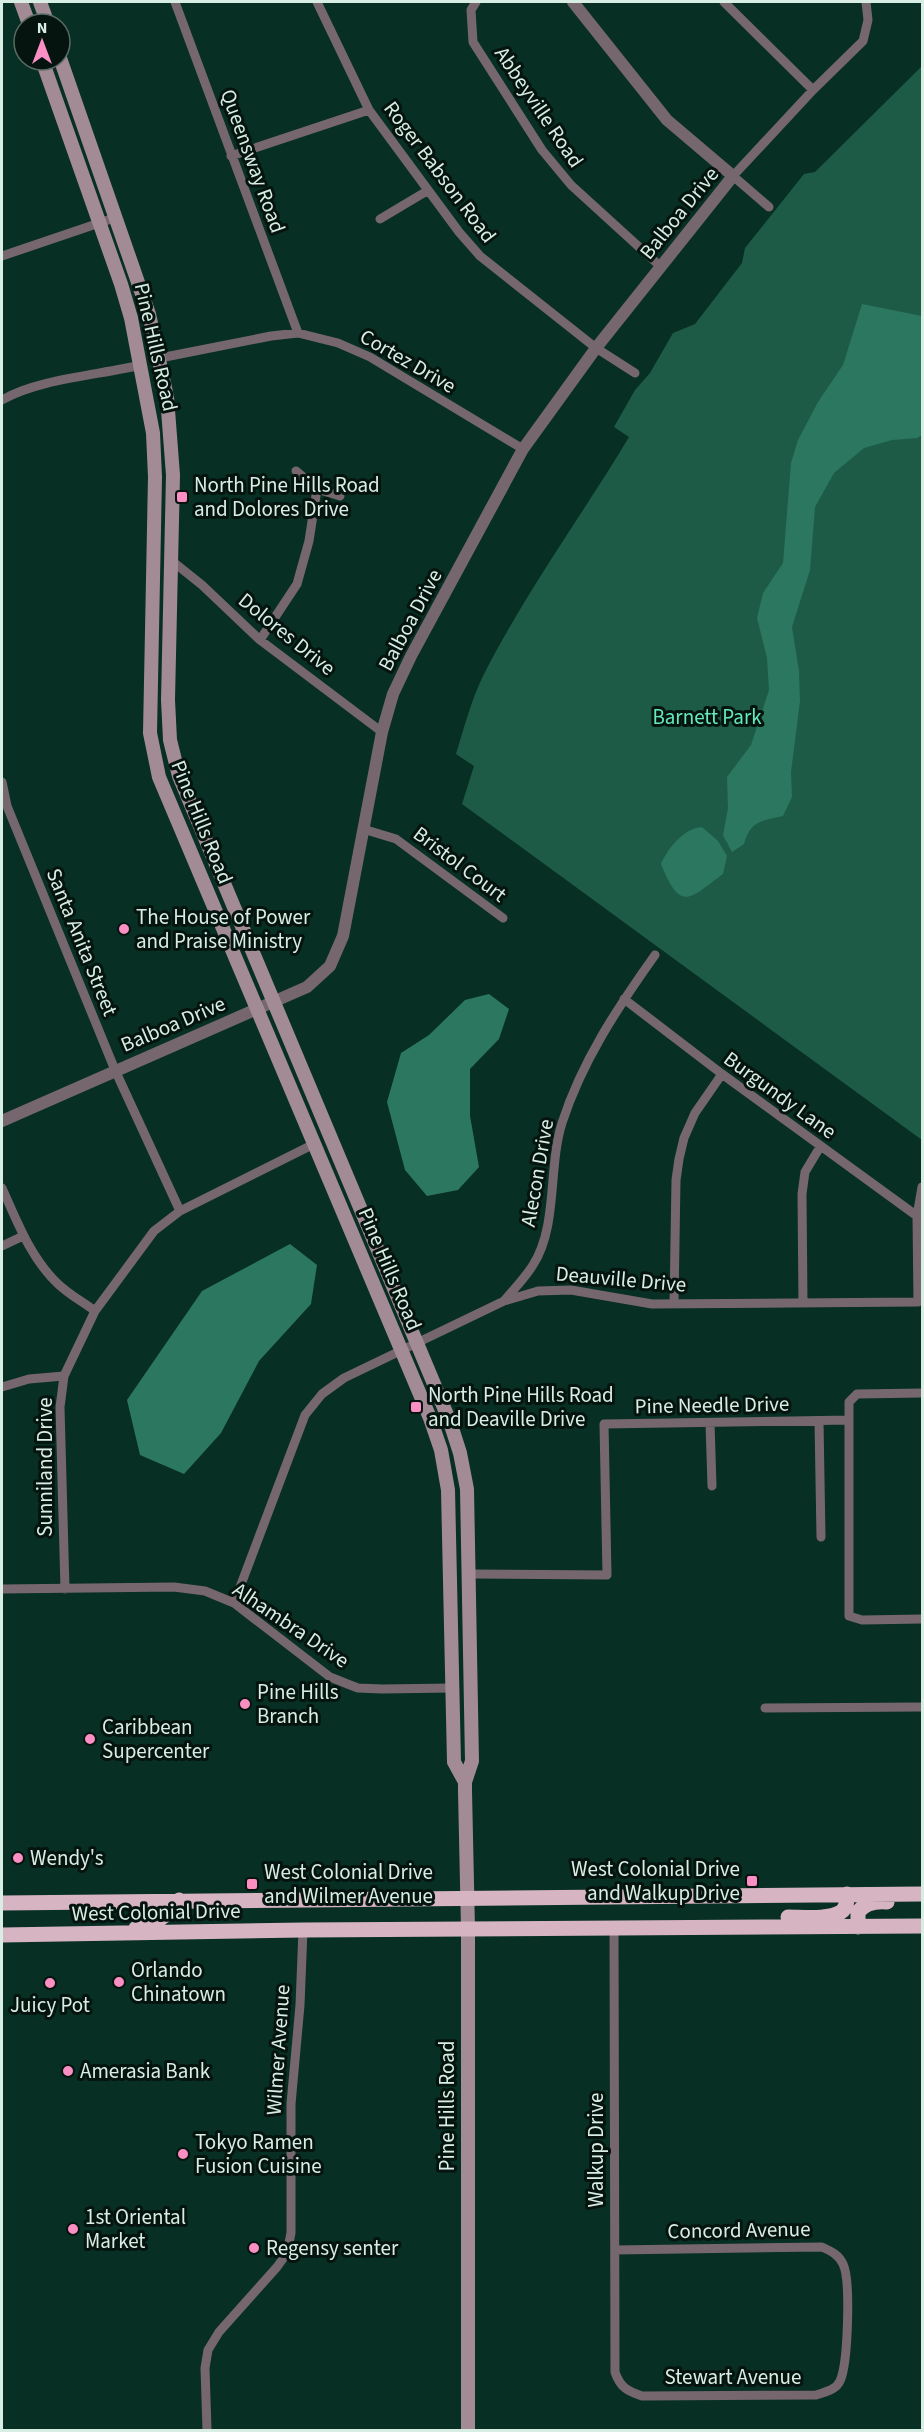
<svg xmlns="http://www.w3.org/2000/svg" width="924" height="2432" font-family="'Source Sans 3',sans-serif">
  <rect width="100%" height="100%" fill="#082f23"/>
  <path fill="#1d5b47" d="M922,66V1140L462,804L474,766L456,754C464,728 471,701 483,676C525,593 581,517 629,437L614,427L635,390L650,373L673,333L695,324L742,263L745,248L804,174L815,172Z"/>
  <path fill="#2c775f" d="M862,304L922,316V435L917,438L892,440L864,448L834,473L815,507L810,570L792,627L799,671L800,701L791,772L792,797L783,816C761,821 750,821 744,844L732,852L723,835L728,808L727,777L751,745L769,690L767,658L757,618L763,593L783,563L791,463L798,440L818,402L843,365Z
    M702,827L718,841L727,856L723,874C689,899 681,913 661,864C668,848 684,828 702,827Z
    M489,994L509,1009L499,1039L470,1069V1116L479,1167L458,1190L427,1196L405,1170L387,1102L401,1053L429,1035L465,1000Z
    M290,1244L317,1265L311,1304L259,1361L221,1433L184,1474L140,1455L127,1400L202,1291Z"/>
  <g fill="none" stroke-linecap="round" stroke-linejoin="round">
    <path stroke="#76676e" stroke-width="9" d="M175,2L298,333
      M317,2L369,110L459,232L480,256L596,348L635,373
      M476,2L471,10L473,42L542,150L571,185L661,267
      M724,2L813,90
      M231,156L369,110
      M769,207L733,176L813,90L863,41L868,20L866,2
      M380,219L427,191
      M2,256L117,217
      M160,358L271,336L298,333L338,343L370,357L523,449
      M2,400C37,379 99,375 141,365
      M296,471L317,489L340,496
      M172,561L202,585L260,640L382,732
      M260,640L297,584L309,541L317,489
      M2,782L7,806L115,1070L180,1211
      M363,829L396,839L503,918
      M624,999L722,1074L917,1216
      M2,1188C17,1221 30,1257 57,1283C68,1294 83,1302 95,1311
      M2,1246L23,1236
      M504,1301C514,1289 525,1278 533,1265C558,1226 548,1167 562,1123C582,1061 618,1007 655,955
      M803,1303L802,1194L805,1172L820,1147
      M674,1304L676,1180L679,1159L684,1138L695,1113L722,1074
      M2,1387L29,1379L64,1376
      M922,1393L857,1394L849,1402V1616L862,1620L922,1619
      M819,1421L821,1537
      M710,1423L712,1486
      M470,1574L607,1575L604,1424L849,1420
      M2,1589L174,1587L205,1591L234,1603L330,1677L350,1685L358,1688L382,1689L452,1688
      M65,1589L60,1407L64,1376L95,1311L154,1231L180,1211L314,1144
      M234,1603L305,1415L322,1394L344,1378L504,1301L538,1291L571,1290L652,1304L918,1302L917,1216L922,1187
      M765,1708L922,1707
      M614,1928L615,2372C620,2387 627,2391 642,2396L816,2395C825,2392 836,2390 840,2381C848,2364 851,2280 843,2264C839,2255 831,2251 822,2247L615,2250
      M207,2430L205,2368L208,2350L219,2332L277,2267L287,2253L291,2233V2104L300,2005L303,1930"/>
    <path stroke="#76676e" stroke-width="12" d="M2,1121L307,987L330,966L343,936L382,732L393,694L411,656L523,449L596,348L733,176L667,120L573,2"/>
    <path stroke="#a38b95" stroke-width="14" d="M21,2L29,24
      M40,2L48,24
      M60,58L149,314L167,397L173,475L168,700L170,740L179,776L450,1422L460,1453L467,1489L472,1761L465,1782V1791L468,1929V2430
      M42,60L121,284L131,318L153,433L155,477L150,733L159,777L430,1418L441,1450L448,1490L454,1762L465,1782"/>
    <path stroke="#d6b4c2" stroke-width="15" d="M2,1903L922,1894
      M788,1917C803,1917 828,1920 841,1912C847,1908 847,1901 847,1894
      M858,1927V1912C865,1903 876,1901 887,1902
      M136,1928C155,1924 169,1916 179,1900
      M2,1935L303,1930L922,1926"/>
  </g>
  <g fill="#fb8fc3" stroke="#05140e" stroke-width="2">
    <rect x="176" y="491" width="12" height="12" rx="3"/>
    <circle cx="124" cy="929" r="6"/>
    <rect x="410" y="1401" width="12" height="12" rx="3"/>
    <circle cx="245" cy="1704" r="6"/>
    <circle cx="90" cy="1739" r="6"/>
    <circle cx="18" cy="1858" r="6"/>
    <rect x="746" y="1875" width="12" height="12" rx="3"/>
    <rect x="246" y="1878" width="12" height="12" rx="3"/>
    <circle cx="119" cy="1982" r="6"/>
    <circle cx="50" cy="1983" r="6"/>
    <circle cx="68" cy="2071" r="6"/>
    <circle cx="183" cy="2154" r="6"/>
    <circle cx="73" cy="2229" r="6"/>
    <circle cx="254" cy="2248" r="6"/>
  </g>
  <g text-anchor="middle" stroke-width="6" stroke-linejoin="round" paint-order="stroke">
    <g font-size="21" fill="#d8ede4" stroke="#05140e">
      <text transform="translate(539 107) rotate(56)" y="7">Abbeyville Road</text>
      <text transform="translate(253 161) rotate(70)" y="7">Queensway Road</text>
      <text transform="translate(440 172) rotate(53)" y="7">Roger Babson Road</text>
      <text transform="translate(679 213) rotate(-51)" y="7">Balboa Drive</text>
      <text transform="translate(156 347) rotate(77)" y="7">Pine Hills Road</text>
      <text transform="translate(408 361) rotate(30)" y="7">Cortez Drive</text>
      <text transform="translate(410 620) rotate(-62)" y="7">Balboa Drive</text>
      <text transform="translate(287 634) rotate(39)" y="7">Dolores Drive</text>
      <text transform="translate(202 822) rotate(68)" y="7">Pine Hills Road</text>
      <text transform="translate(460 864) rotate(37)" y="7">Bristol Court</text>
      <text transform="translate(82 942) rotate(68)" y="7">Santa Anita Street</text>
      <text transform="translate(173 1024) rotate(-23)" y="7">Balboa Drive</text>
      <text transform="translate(780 1095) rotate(36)" y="7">Burgundy Lane</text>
      <text transform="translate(537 1173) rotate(-80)" y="7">Alecon Drive</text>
      <text transform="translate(390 1269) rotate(67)" y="7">Pine Hills Road</text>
      <text transform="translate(621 1279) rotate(5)" y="7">Deauville Drive</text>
      <text transform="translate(712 1405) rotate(-1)" y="7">Pine Needle Drive</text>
      <text transform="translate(45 1467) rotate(-90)" y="7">Sunniland Drive</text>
      <text transform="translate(291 1625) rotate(34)" y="7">Alhambra Drive</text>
      <text transform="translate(156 1912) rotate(-1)" y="7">West Colonial Drive</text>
      <text transform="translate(278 2050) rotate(-86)" y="7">Wilmer Avenue</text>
      <text transform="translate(447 2106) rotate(-90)" y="7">Pine Hills Road</text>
      <text transform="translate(596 2150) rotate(-90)" y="7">Walkup Drive</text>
      <text transform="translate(739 2230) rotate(-1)" y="7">Concord Avenue</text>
      <text x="733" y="2384">Stewart Avenue</text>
    </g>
    <g font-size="21" fill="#d8ede4" stroke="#05140e" text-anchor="start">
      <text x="194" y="492">North Pine Hills Road<tspan x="194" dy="24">and Dolores Drive</tspan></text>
      <text x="136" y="924">The House of Power<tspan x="136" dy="24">and Praise Ministry</tspan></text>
      <text x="428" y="1402">North Pine Hills Road<tspan x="428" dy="24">and Deaville Drive</tspan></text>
      <text x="257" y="1699">Pine Hills<tspan x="257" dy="24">Branch</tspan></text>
      <text x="102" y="1734">Caribbean<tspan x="102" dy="24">Supercenter</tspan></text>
      <text x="30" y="1865">Wendy's</text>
      <text x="740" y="1876" text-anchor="end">West Colonial Drive<tspan x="740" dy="24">and Walkup Drive</tspan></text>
      <text x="264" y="1879">West Colonial Drive<tspan x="264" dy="24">and Wilmer Avenue</tspan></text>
      <text x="131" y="1977">Orlando<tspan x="131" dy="24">Chinatown</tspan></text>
      <text x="50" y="2012" text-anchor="middle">Juicy Pot</text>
      <text x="80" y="2078">Amerasia Bank</text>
      <text x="195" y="2149">Tokyo Ramen<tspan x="195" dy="24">Fusion Cuisine</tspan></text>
      <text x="85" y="2224">1st Oriental<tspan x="85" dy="24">Market</tspan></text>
      <text x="266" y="2255">Regensy senter</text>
    </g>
    <g font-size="21" fill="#63eabe" stroke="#05140e">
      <text x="707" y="724">Barnett Park</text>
    </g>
  </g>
  <rect width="924" height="2432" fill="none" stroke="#d8ede4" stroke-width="6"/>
  <g transform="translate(42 42)"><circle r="28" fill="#05140e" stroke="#596b64" stroke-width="1.5"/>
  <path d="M0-4.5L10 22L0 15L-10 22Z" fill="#fb8fc3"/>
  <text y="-9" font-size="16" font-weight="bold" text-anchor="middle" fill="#d8ede4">N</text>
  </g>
</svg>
